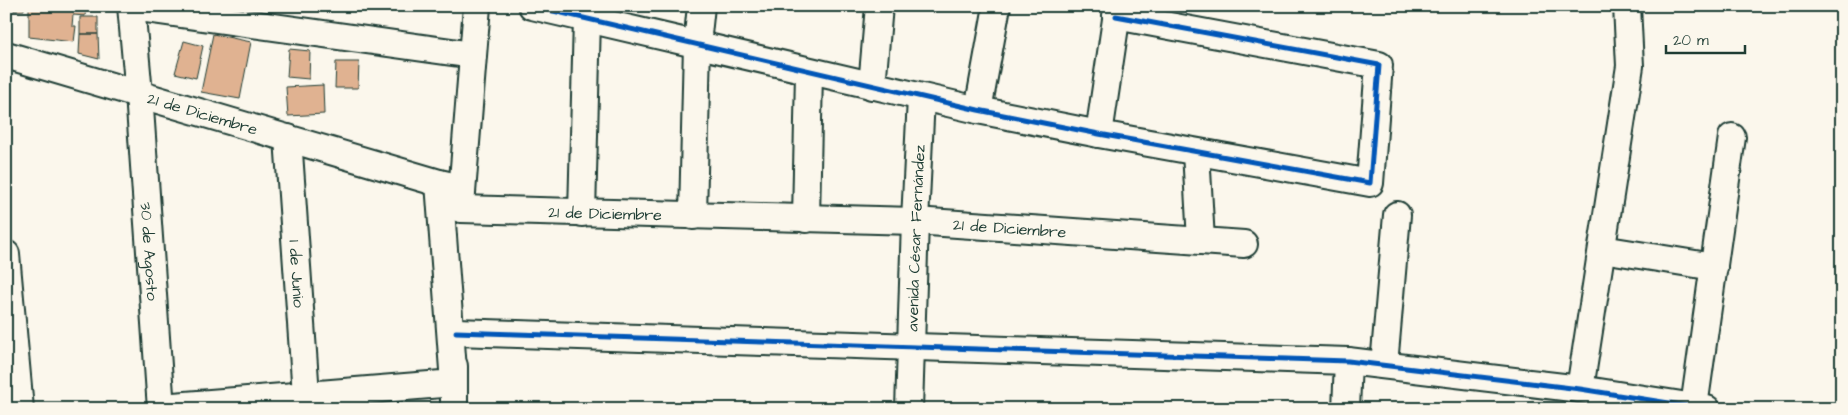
<svg xmlns="http://www.w3.org/2000/svg" width="1848" height="415" font-family="'Architects Daughter',sans-serif">
  <rect width="100%" height="100%" fill="#fbf7ec"/>
  <filter id="ink" filterUnits="userSpaceOnUse"><feTurbulence type="fractalNoise" baseFrequency=".02" numOctaves="2"/><feDisplacementMap in="SourceGraphic" scale="10" xChannelSelector="R" yChannelSelector="G"/><feConvolveMatrix kernelMatrix="1 2 1 2 8 2 1 2 1" color-interpolation-filters="sRGB"/></filter>
  <g filter="url(#ink)">
    <path fill="#e0b291" stroke="#1f3d34" d="M6,6H24V10L6,11Z
      M29,6H86L85,16L73,15L72,26H76L74,42L29,37Z
      M353,6H377L376,11Z
      M80,17H98V34H80Z
      M80,34H98L99,59L79,54Z
      M213,34L251,42L240,99L201,92Z
      M184,41L203,46L196,78L175,73Z
      M289,49L310,51L309,79L287,77Z
      M336,62H359L358,88H335Z
      M323,85L324,114L288,116L286,87Z"/>
    <g fill="none" stroke-linecap="round" stroke-linejoin="round">
      <g stroke="#1f3d34" stroke-width="30">
        <g id="minor">
          <path id="s1" d="M131,6L139,94L161,409"/>
          <path d="M532,6L978,110L1099,134L1370,183L1379,65L1116,16"/>
          <path d="M131,7L473,55"/>
          <path id="s2" d="M6,55L439,183L462,188"/>
          <path d="M872,86L879,6"/>
          <path d="M978,110L997,6"/>
          <path d="M1099,134L1118,6"/>
          <path id="s3" d="M288,138L307,409"/>
          <path d="M1196,152L1201,241"/>
          <path d="M461,205L477,6"/>
          <path id="s4" d="M461,209L915,221L1244,244"/>
          <path d="M582,213L587,19"/>
          <path d="M693,216L697,44L701,6"/>
          <path d="M806,219L809,72"/>
          <path d="M1602,249L1714,267"/>
          <path d="M6,254L20,409"/>
          <path d="M456,332L1348,361L1580,389L1707,409"/>
          <path d="M1384,365L1397,215"/>
          <path d="M1580,389L1630,66L1627,6"/>
          <path d="M161,407L454,383L439,183"/>
          <path d="M1694,407L1732,137"/>
          <path d="M454,409V366"/>
          <path id="s5" d="M909,409L915,221L921,98"/>
          <path d="M1346,409L1348,361"/>
        </g>
      </g>
      <use href="#minor" stroke="#fbf7ec" stroke-width="26"/>
      <g stroke="#fbf7ec" stroke-width="8">
        <path id="cycleway" d="M532,6L978,110L1099,134L1370,183L1379,65L1116,16
          M456,332L1348,361L1580,389L1707,409"/>
      </g>
      <use href="#cycleway" stroke="#0057b8" stroke-width="5"/>
    </g>
  </g>
  <g text-anchor="middle" stroke-width="4" stroke-linejoin="round" paint-order="stroke">
    <g font-size="16" fill="#1f3d34" stroke="#fbf7ec">
      <text dy="6" stroke="none"><textPath href="#s2" startOffset="205">21 de Diciembre</textPath></text>
      <text dy="6" stroke="none"><textPath href="#s4" startOffset="144">21 de Diciembre</textPath></text>
      <text dy="6" stroke="none"><textPath href="#s4" startOffset="549">21 de Diciembre</textPath></text>
      <text dy="6" stroke="none"><textPath href="#s5" startOffset="171">avenida César Fernández</textPath></text>
      <text dy="6" stroke="none"><textPath href="#s1" startOffset="246">30 de Agosto</textPath></text>
      <text dy="6" stroke="none"><textPath href="#s3" startOffset="136">1 de Junio</textPath></text>
    </g>
  </g>
  <rect width="1848" height="415" fill="none" stroke="#fbf7ec" stroke-width="25"/>
  <rect x="12" y="12" width="1823" height="390" fill="none" stroke="#1f3d34" stroke-width="2" filter="url(#ink)"/>
  <path d="M1666 45v8h79v-8" fill="none" stroke="#1f3d34" stroke-width="2.5"/>
  <text x="1673" y="45" font-size="15" fill="#1f3d34" stroke="#fbf7ec" stroke-width="4" paint-order="stroke">20 m</text>
</svg>
